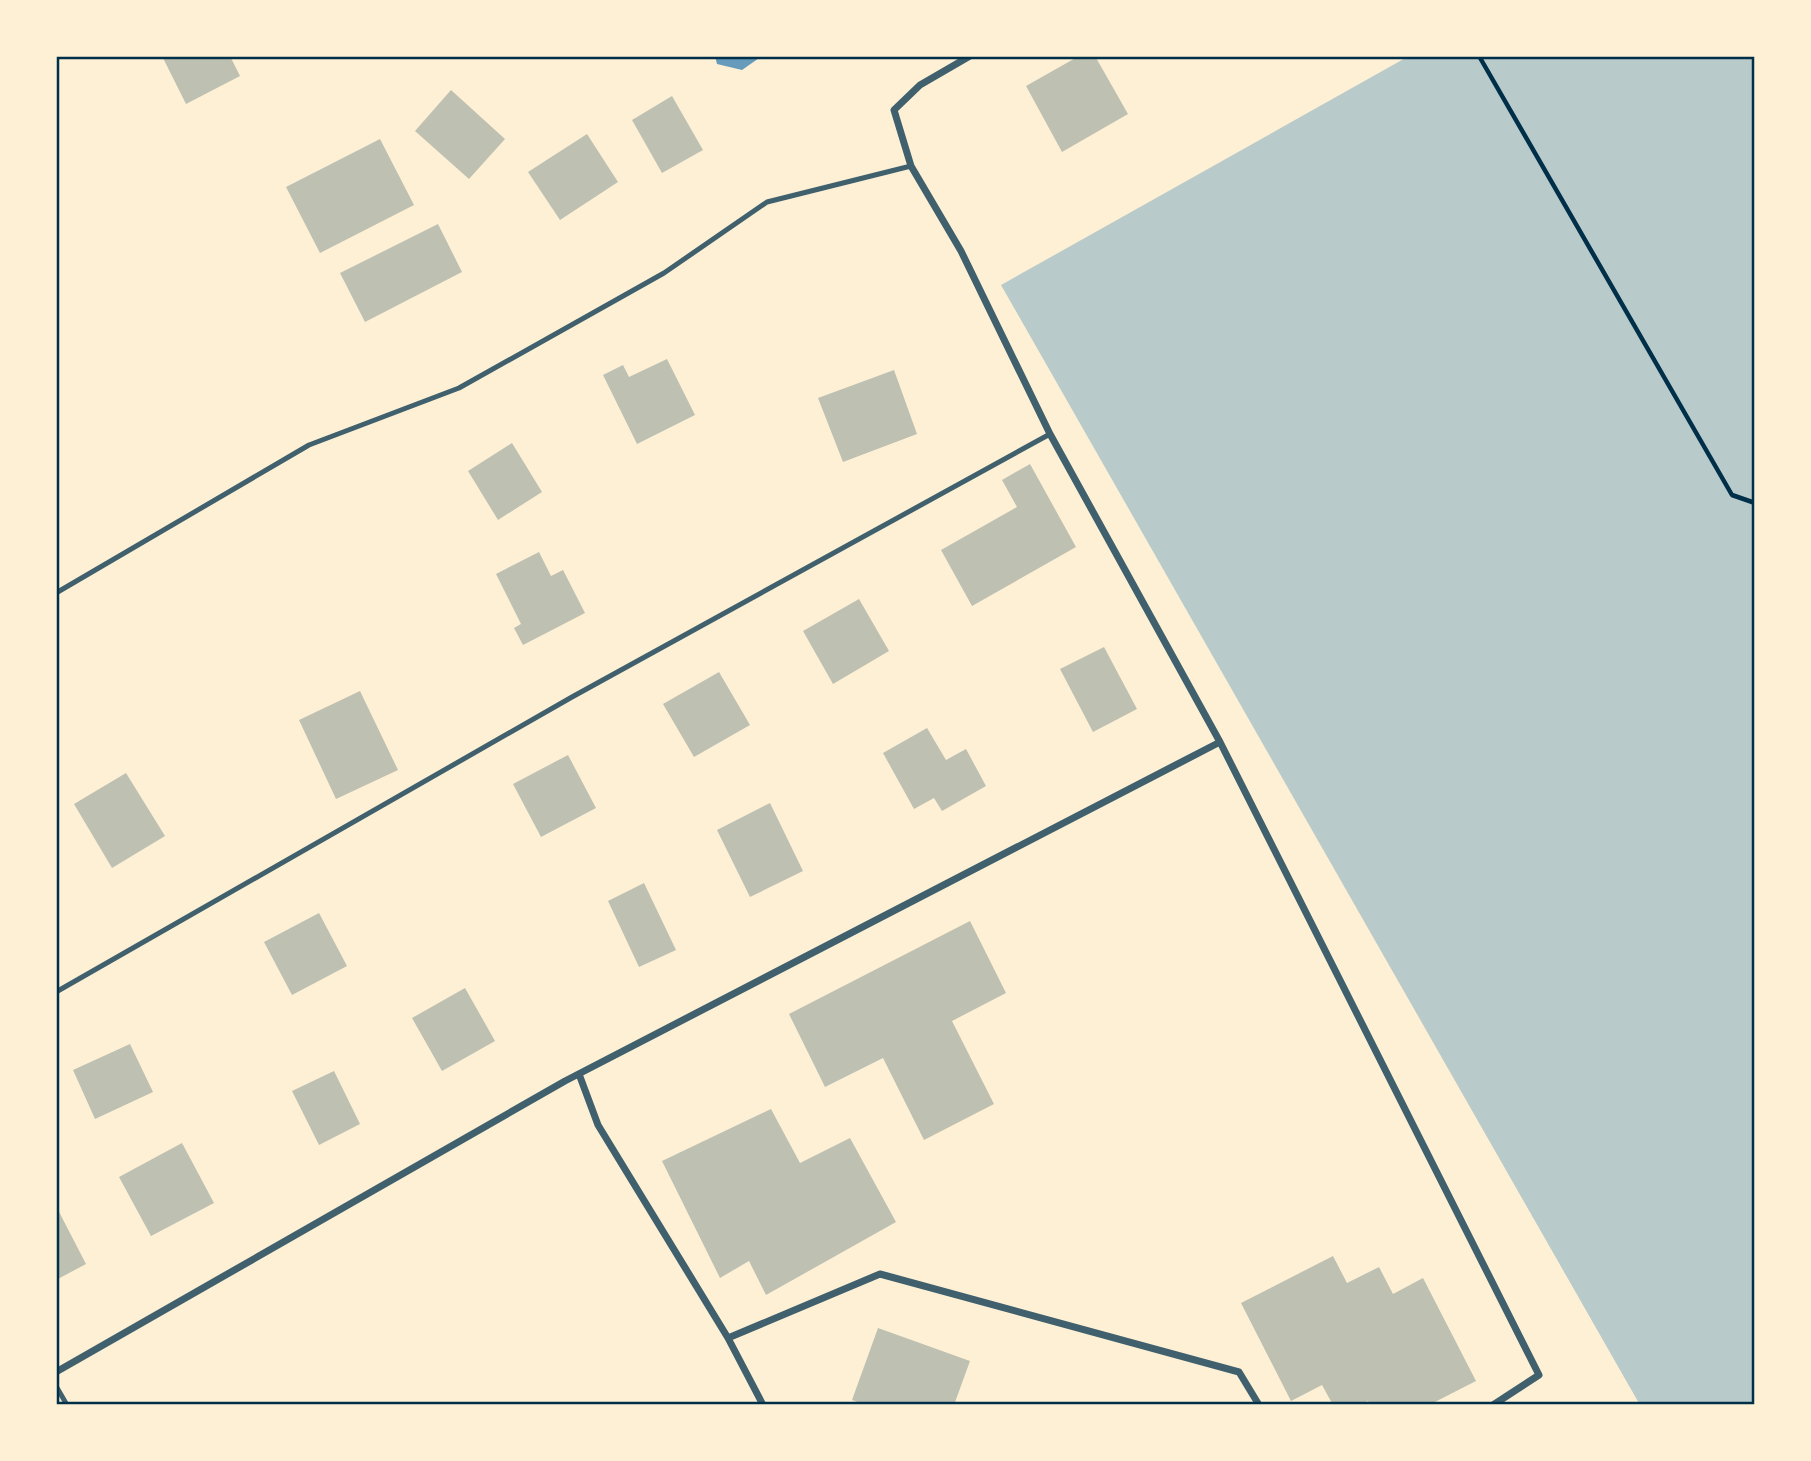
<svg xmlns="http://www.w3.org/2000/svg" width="1811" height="1461" font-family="Lato,sans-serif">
  <rect width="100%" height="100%" fill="#fdf0d5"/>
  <path fill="#b9caca" d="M1409,56H1755V1405H1640L1001,285Z"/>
  <path fill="#669bbc" d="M715,56H762L742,70L717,64Z"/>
  <path fill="#bec0b2" d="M162,56H230L240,76L186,104Z
    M1079,56H1095L1128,114L1062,152L1026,86Z
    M451,90L505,139L469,179L415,131Z
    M672,96L703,150L662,173L632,120Z
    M587,134L618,182L560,220L528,172Z
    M380,139L414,205L320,253L286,187Z
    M438,224L462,272L365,322L340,273Z
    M667,359L695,415L637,444L603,375L623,365L629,377Z
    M894,370L917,434L843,462L818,398Z
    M512,443L542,492L498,520L468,471Z
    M1030,464L1076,547L972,606L941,550L1017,507L1002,480Z
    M539,552L551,576L563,570L585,613L523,645L514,628L521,624L496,574Z
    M859,599L889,651L833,684L803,631Z
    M1104,647L1137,709L1093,732L1060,669Z
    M719,672L750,725L694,757L663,704Z
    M360,691L398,770L336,799L299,720Z
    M927,728L946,760L966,749L986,786L942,811L934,798L914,809L883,753Z
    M568,755L596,808L541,837L513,784Z
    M126,773L165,836L112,868L74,804Z
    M770,803L803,871L750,897L717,830Z
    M644,883L676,950L639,967L608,901Z
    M319,913L347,966L292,995L264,942Z
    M970,921L1006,993L952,1021L994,1104L924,1140L883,1058L825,1087L789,1014Z
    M465,988L495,1041L442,1071L412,1018Z
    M130,1044L153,1092L95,1119L73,1070Z
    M334,1071L360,1124L319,1145L292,1091Z
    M771,1109L800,1163L850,1138L896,1222L766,1295L749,1261L720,1278L662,1161Z
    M182,1143L214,1203L151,1236L119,1177Z
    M56,1206L86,1264L56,1280Z
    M1333,1256L1347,1283L1379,1267L1393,1294L1423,1278L1476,1381L1429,1405H1370L1368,1401L1360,1405H1333L1322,1385L1291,1401L1241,1303Z
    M878,1328L970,1361L954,1405H866L852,1400Z"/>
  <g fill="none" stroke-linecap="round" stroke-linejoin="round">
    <path stroke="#003049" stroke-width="4.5" d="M1479,56L1732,495L1755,503"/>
    <path stroke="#3f606c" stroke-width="5" d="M56,593L309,445L459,388L664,273L767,202L911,166
      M56,992L572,697L1050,434
      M56,1386L67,1405"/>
    <path stroke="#3f606c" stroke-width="7" d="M970,56L920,85L894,110L911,166L961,251L1050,434L1220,742L1539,1375L1493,1405
      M579,1074L598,1125L728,1338L763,1405
      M728,1338L880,1274L1239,1372L1259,1405
      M56,1372L565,1081L1220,742"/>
  </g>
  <rect width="1811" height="1461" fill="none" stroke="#fdf0d5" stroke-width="116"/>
  <rect x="58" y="58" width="1695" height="1345" fill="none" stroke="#003049" stroke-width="2.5"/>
</svg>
